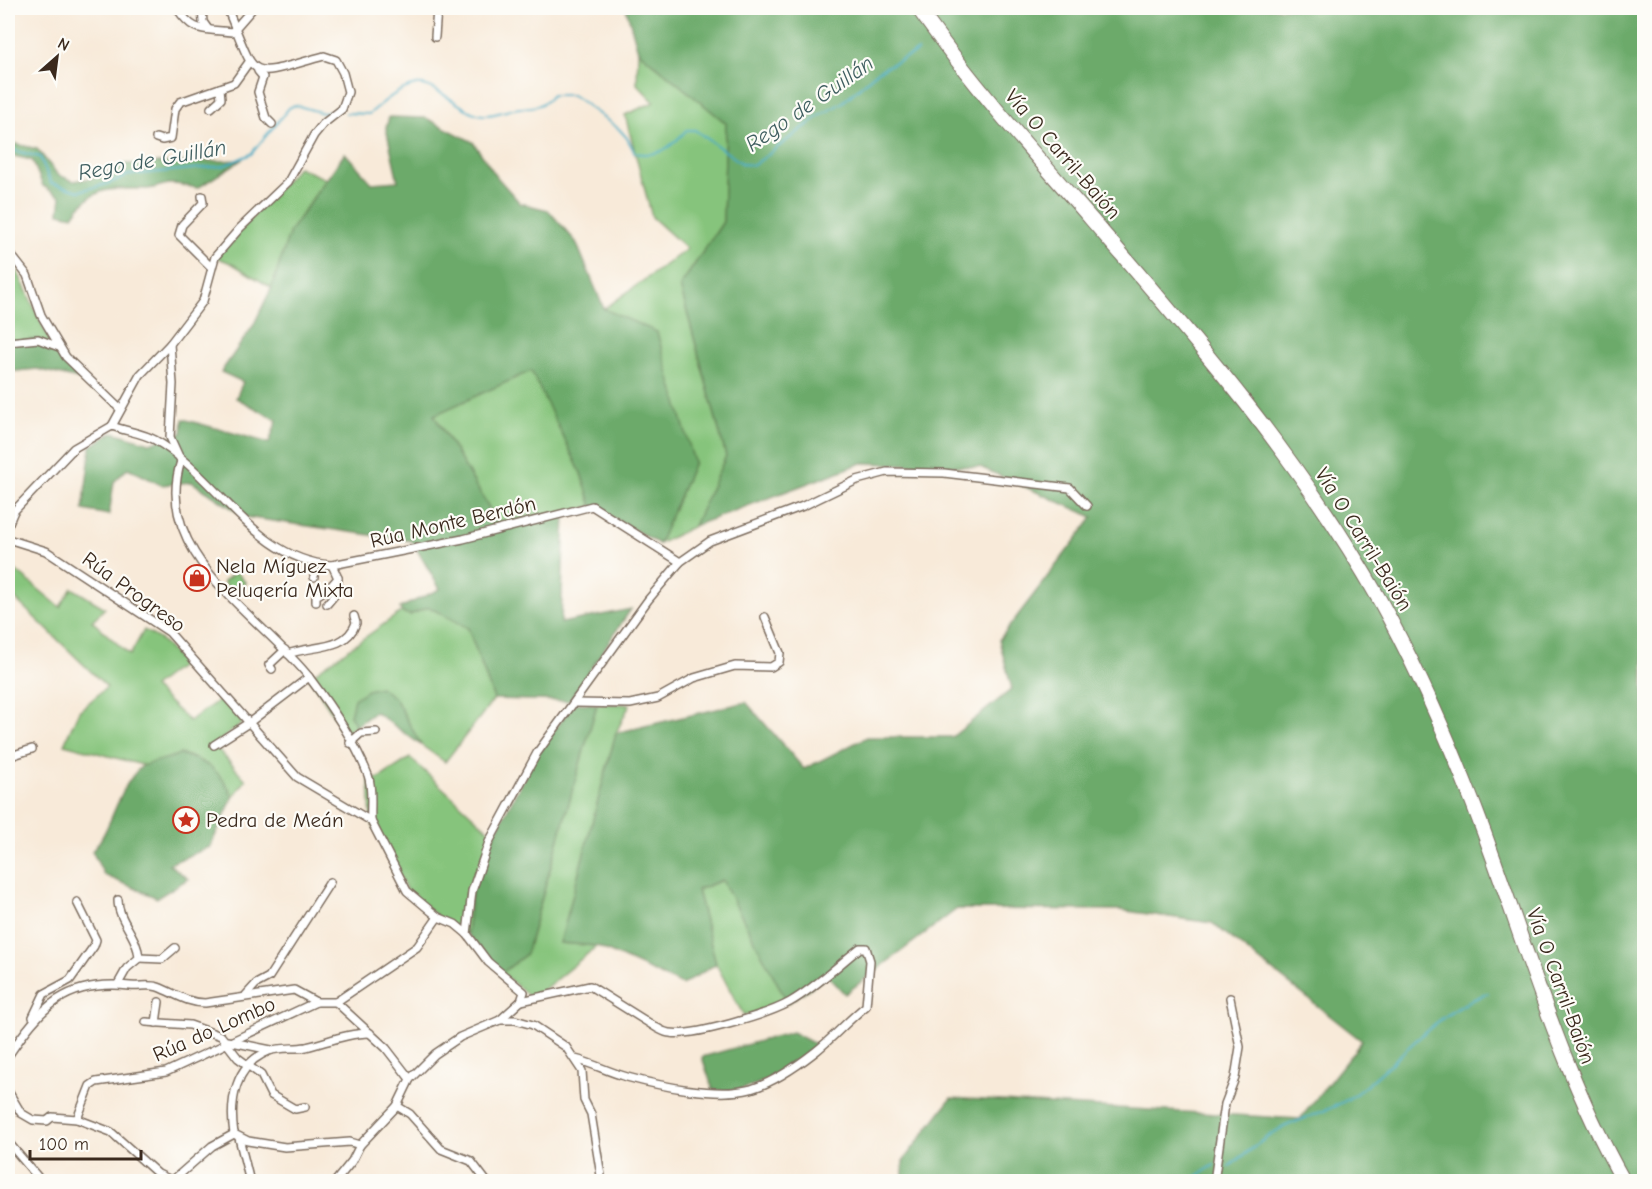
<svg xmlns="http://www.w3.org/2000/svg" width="1652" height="1189" viewBox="0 0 1652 1189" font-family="'Comic Neue',sans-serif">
<rect width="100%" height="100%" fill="#fdfcf7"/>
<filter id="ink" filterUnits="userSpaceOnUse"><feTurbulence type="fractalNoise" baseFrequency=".0167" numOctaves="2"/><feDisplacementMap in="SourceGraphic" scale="12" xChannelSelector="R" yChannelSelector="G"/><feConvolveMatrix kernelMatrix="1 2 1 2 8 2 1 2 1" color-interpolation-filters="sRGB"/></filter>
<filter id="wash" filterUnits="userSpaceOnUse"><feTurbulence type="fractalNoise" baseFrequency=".008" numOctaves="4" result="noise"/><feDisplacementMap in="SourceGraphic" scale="24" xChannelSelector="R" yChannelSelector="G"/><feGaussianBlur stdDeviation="1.35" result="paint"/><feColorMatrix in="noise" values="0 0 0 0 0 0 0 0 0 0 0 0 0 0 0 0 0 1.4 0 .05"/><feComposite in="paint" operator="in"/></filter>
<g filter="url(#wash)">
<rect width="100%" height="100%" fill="#f8ead9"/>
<g fill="#86c47b" stroke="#60774c" stroke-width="1.5">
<path d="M638,51l88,72 -3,99 -43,64 46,170 -32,70 -35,18 35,-82 -90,-153 83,-60 -35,-32 -27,-102 29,-13 -17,-18z"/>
<path d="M298,167l28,12 -36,52 -18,57 -41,-25 -16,-6z"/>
<path d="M8,251l44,95 -40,-5 -4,-10z"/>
<path d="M531,370l50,103 11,33 -27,7 -67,10 -64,-108z"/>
<path d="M8,564l52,43 12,-19 33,20 -13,13 38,34 14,-25 17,10 22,24 -30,23 36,34 33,-23 21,25 -29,22 32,35 -13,17c-12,-26 -25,-35 -52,-43l-26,11h-13l-78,-21 15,-33 28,-24 -99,-95z"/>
<path d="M236,572l10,11 -15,9 -8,-10z"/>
<path d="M429,607l39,21 26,71 -49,63 -24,-17 -26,-47 -45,17 6,11 -11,7 -36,-56 92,-65 9,3z"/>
<path d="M597,704h33l-14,29 -56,210 37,3 -65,53 -30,-26 24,-19z"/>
<path d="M410,758l84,77 -27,99 -29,-17 -31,-26 -36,-70 -2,-44 9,2z"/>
<path d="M723,880l65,123 -44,13 -28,-52 -19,-74z"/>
</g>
<g fill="#6caa6b" stroke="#546a44" stroke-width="1.5">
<path d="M626,8h1018v1173h-741v-20l48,-63 349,21 62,-78 -150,-118 -93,-13 -162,-1 -112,85 -17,-18 -40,27 -66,-123 -25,10 19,74 -34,21 -85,-39 -37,-3 56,-210 130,-31 58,67 63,-32h85l60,-48 -13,-49 94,-123 -113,-50 -118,-4 -168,63 32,-70 -46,-170 43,-64 3,-99 -88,-72z"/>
<path d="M389,117l37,1 47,24 24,35 23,26 28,7 28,32 28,67 53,23 37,130 -35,82 -67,-38 -11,-33 -50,-102 -97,44 64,108 67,-10 -4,110 70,-14 -62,92 -75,-2 -26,-71 -39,-21 -19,8 -9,-3 -1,-4 40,-19 -28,-48 -167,-24 -53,-35 -31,3 -33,-17 -14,14 -5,33 -26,-5 8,-64 22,-14 37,11 32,-10 1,-14 86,24 8,-23 -41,-22 7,-16 -22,-10 32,-46 19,-39 18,-56 55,-78 27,30 26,-2 -12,-53z"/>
<path d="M8,142l29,7 21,26 16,6 19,-3 32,-14 116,-4 -43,28c-9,-1 -19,-5 -28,-4 -8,1 -15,4 -23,5 -32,0 -54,-5 -74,27l-14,-3 2,-16 -18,-11 -11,-26 -24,-5z"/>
<path d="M38,339l14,7 26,33 -41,-10 -29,3v-30z"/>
<path d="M380,687l15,11 26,47 -46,-33 -19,14 -6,-11 4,-16 13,-9z"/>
<path d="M575,703l22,1 -71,250 -24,19 -35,-39 5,-43 22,-56 43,-82z"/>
<path d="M180,754c28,8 41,17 53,43l-23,50 -41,17 19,15 -31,19 -53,-23 -12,-24c22,-24 24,-62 49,-84 5,-4 31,-9 39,-13z"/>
<path d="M792,1032l25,13c-6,19 -61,41 -80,45 -8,2 -17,0 -24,0l-11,-33z"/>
</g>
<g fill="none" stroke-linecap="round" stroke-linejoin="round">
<g stroke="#45abc4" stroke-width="2">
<path d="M346,113l23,1c15,-12 28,-25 47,-29 20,-3 46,28 67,30 12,1 25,-6 37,-7 15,-1 22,-1 32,-13h20l9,6 38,28 8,9 8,15c26,5 36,-7 52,-23h8l48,34 11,1 64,-48 25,-15 35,-31 40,-20"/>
<path d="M8,149l32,8 11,26 28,8 28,-7 21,-9 95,-9 28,-12 38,-46 6,-3 28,8 9,-1"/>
<path d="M1228,1167c18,-12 33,-28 52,-38 24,-13 51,-17 74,-34 49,-36 74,-78 134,-102"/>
<path d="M1188,1182l26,-17"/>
</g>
</g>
</g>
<g filter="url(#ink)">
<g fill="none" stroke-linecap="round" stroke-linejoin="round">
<defs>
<g id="street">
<path d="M177,8c17,26 25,20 55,24l21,-24"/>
<path d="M202,8l1,14 5,7"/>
<path d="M435,37l2,-29"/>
<path d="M258,71l5,6 -5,15 8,26 6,6"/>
<path d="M211,108l10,-9 -1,-11"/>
<path d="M156,138l6,2 9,-2 4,-29 5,-7 54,-19 15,-21"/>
<path d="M202,196l1,7 -21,22 -3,10 32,32"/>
<path d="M8,251l19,24 14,40 25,42 54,52"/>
<path d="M8,342l30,-3 21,8"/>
<path d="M170,344l33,-43 12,-44 25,-29 48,-46 26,-47 9,-11 19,-15 6,-17 -5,-19 -7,-13 -12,-4c-80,22 -65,27 -97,-48"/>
<path d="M112,426c13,5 31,7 43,14 63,36 100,121 177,125l131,-26 129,-33 88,56"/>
<path d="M112,426l28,-51 30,-31 3,40 -3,53 11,24"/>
<path d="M181,461c-30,93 79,154 128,216 21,28 47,66 59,98 5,13 2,32 3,46"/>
<path d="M8,525l6,-14 60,-63 38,-22"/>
<path d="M8,539l38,12 123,81 128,145 74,44 36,70 31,26 17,7 12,10 21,28 36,30 -3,9 -21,19"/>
<path d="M314,564v13"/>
<path d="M316,602v-6l14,-9 8,-9 -6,-13"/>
<path d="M327,604l10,-12 1,-14"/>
<path d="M288,654c22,-9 58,-2 68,-31l-2,-7"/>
<path d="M272,669l-3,-4 16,-15"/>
<path d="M575,703l55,1 28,-6 36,-20 41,-12 36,1 8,-5 1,-9 -15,-36"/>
<path d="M350,743l11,-10 15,-1"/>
<path d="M214,745l36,-23 59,-45"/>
<path d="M8,757l24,-8"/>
<path d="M467,934l5,-43 17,-49 48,-89 111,-153 32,-38 30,-21 93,-35 54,-26 30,-8 57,1 126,15 17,18"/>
<path d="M139,958l23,1 13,-11"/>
<path d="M118,984l9,-16 12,-10c-1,-22 -21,-37 -21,-58"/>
<path d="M246,995l10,-11 13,-7 61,-95"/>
<path d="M521,1001l69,-15 67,42c4,2 8,5 13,5 23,4 99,-19 120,-31 26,-15 47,-36 70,-54h6l4,13 -4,45c-18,14 -33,32 -51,46 -18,14 -43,31 -64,37 -34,9 -91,-3 -124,-12 -19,-5 -32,-13 -52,-18"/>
<path d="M336,1002l81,-55 21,-30"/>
<path d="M33,1017l11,-23 26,-14 24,-34 2,-6 -19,-38"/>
<path d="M146,1022l44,3 31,11 17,22 23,17 10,20 24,14 10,-2"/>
<path d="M156,1023l3,-21"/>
<path d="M227,1041l44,9"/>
<path d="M8,1056c33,-49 58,-77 122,-70 9,1 19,-2 28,1 16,6 29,16 47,16l89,-13 22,12h20l50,46 24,31"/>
<path d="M8,1091l13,22 12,7 14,1 5,-4 25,2 34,13 47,42 17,8"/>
<path d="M397,1106l13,8 31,35 30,12 16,21"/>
<path d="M77,1119l13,-33 6,-4 70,-10 150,-70"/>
<path d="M234,1134c-5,-33 1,-70 35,-83 11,-4 26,-2 37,-4 21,-5 42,-14 64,-14"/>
<path d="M234,1134l14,7 37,6 65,-5 10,3"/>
<path d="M239,1138l11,44"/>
<path d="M8,1142l34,40"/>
<path d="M172,1181l40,-35 22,-12"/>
<path d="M335,1182l17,-21 8,-16 37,-39 13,-27 25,-25 25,-17 40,-17h15l18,5 33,22 16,24 2,29 7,14 11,68"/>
<path d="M1214,1182l11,-78 10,-26 5,-31 -10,-49"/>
</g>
<path id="highway" d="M918,8c51,72 109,138 167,204 107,123 214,245 294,387 46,83 83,171 115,261 40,112 71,217 130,322"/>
</defs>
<use href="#street" stroke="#7d6d5f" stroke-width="10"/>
<use href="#highway" stroke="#7d6d5f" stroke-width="16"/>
<use href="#street" stroke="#fff" stroke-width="7"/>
<use href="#highway" stroke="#fff" stroke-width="14"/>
</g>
</g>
<defs>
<symbol id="shop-ring" viewBox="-11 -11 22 22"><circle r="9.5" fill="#fdfcf7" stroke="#c8321e" stroke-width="1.5"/><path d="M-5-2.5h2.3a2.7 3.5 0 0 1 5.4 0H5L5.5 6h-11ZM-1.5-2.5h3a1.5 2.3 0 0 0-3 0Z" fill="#c8321e"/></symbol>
<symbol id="sight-ring" viewBox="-11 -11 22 22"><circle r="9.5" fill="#fdfcf7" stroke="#c8321e" stroke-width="1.5"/><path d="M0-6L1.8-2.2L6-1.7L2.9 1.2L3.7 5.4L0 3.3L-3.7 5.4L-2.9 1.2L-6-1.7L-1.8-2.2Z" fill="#c8321e"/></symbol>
</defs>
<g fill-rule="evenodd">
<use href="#shop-ring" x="182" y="563" width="30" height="30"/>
<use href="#sight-ring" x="171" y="805" width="30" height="30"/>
</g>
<g text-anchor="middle" stroke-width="4.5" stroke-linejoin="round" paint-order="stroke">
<g font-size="21" fill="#3b2a1e" stroke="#fdfcf7">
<text transform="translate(1063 154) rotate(49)" y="7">Vía O Carril-Baión</text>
<text transform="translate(453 522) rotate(-13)" y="7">Rúa Monte Berdón</text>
<text transform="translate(1364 539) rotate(58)" y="7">Vía O Carril-Baión</text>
<text transform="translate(134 592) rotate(36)" y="7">Rúa Progreso</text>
<text transform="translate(1561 986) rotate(70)" y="7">Vía O Carril-Baión</text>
<text transform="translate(214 1029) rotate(-24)" y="7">Rúa do Lombo</text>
</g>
<g font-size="21" fill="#3b2a1e" stroke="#fdfcf7" text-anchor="start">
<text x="216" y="573">Nela Míguez<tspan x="216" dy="24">Peluqería Mixta</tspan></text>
<text x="206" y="827">Pedra de Meán</text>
</g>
<g font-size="22" font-style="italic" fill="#3f5e60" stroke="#fdfcf7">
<text transform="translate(809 103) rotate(-35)" y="8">Rego de Guillán</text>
<text transform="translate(152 159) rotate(-10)" y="8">Rego de Guillán</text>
</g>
</g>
<rect width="1652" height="1189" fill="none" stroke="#fdfcf7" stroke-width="30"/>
<g transform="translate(57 57) rotate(28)" stroke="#fdfcf7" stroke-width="4.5" paint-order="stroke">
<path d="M0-4.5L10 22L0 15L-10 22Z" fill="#3b2a1e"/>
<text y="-9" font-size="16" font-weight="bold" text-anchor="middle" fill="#3b2a1e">N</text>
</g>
<path d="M30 1150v9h111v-9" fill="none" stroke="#3b2a1e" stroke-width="3"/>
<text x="39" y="1150" font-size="18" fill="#3b2a1e" stroke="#fdfcf7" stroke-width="4.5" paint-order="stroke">100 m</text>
</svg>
